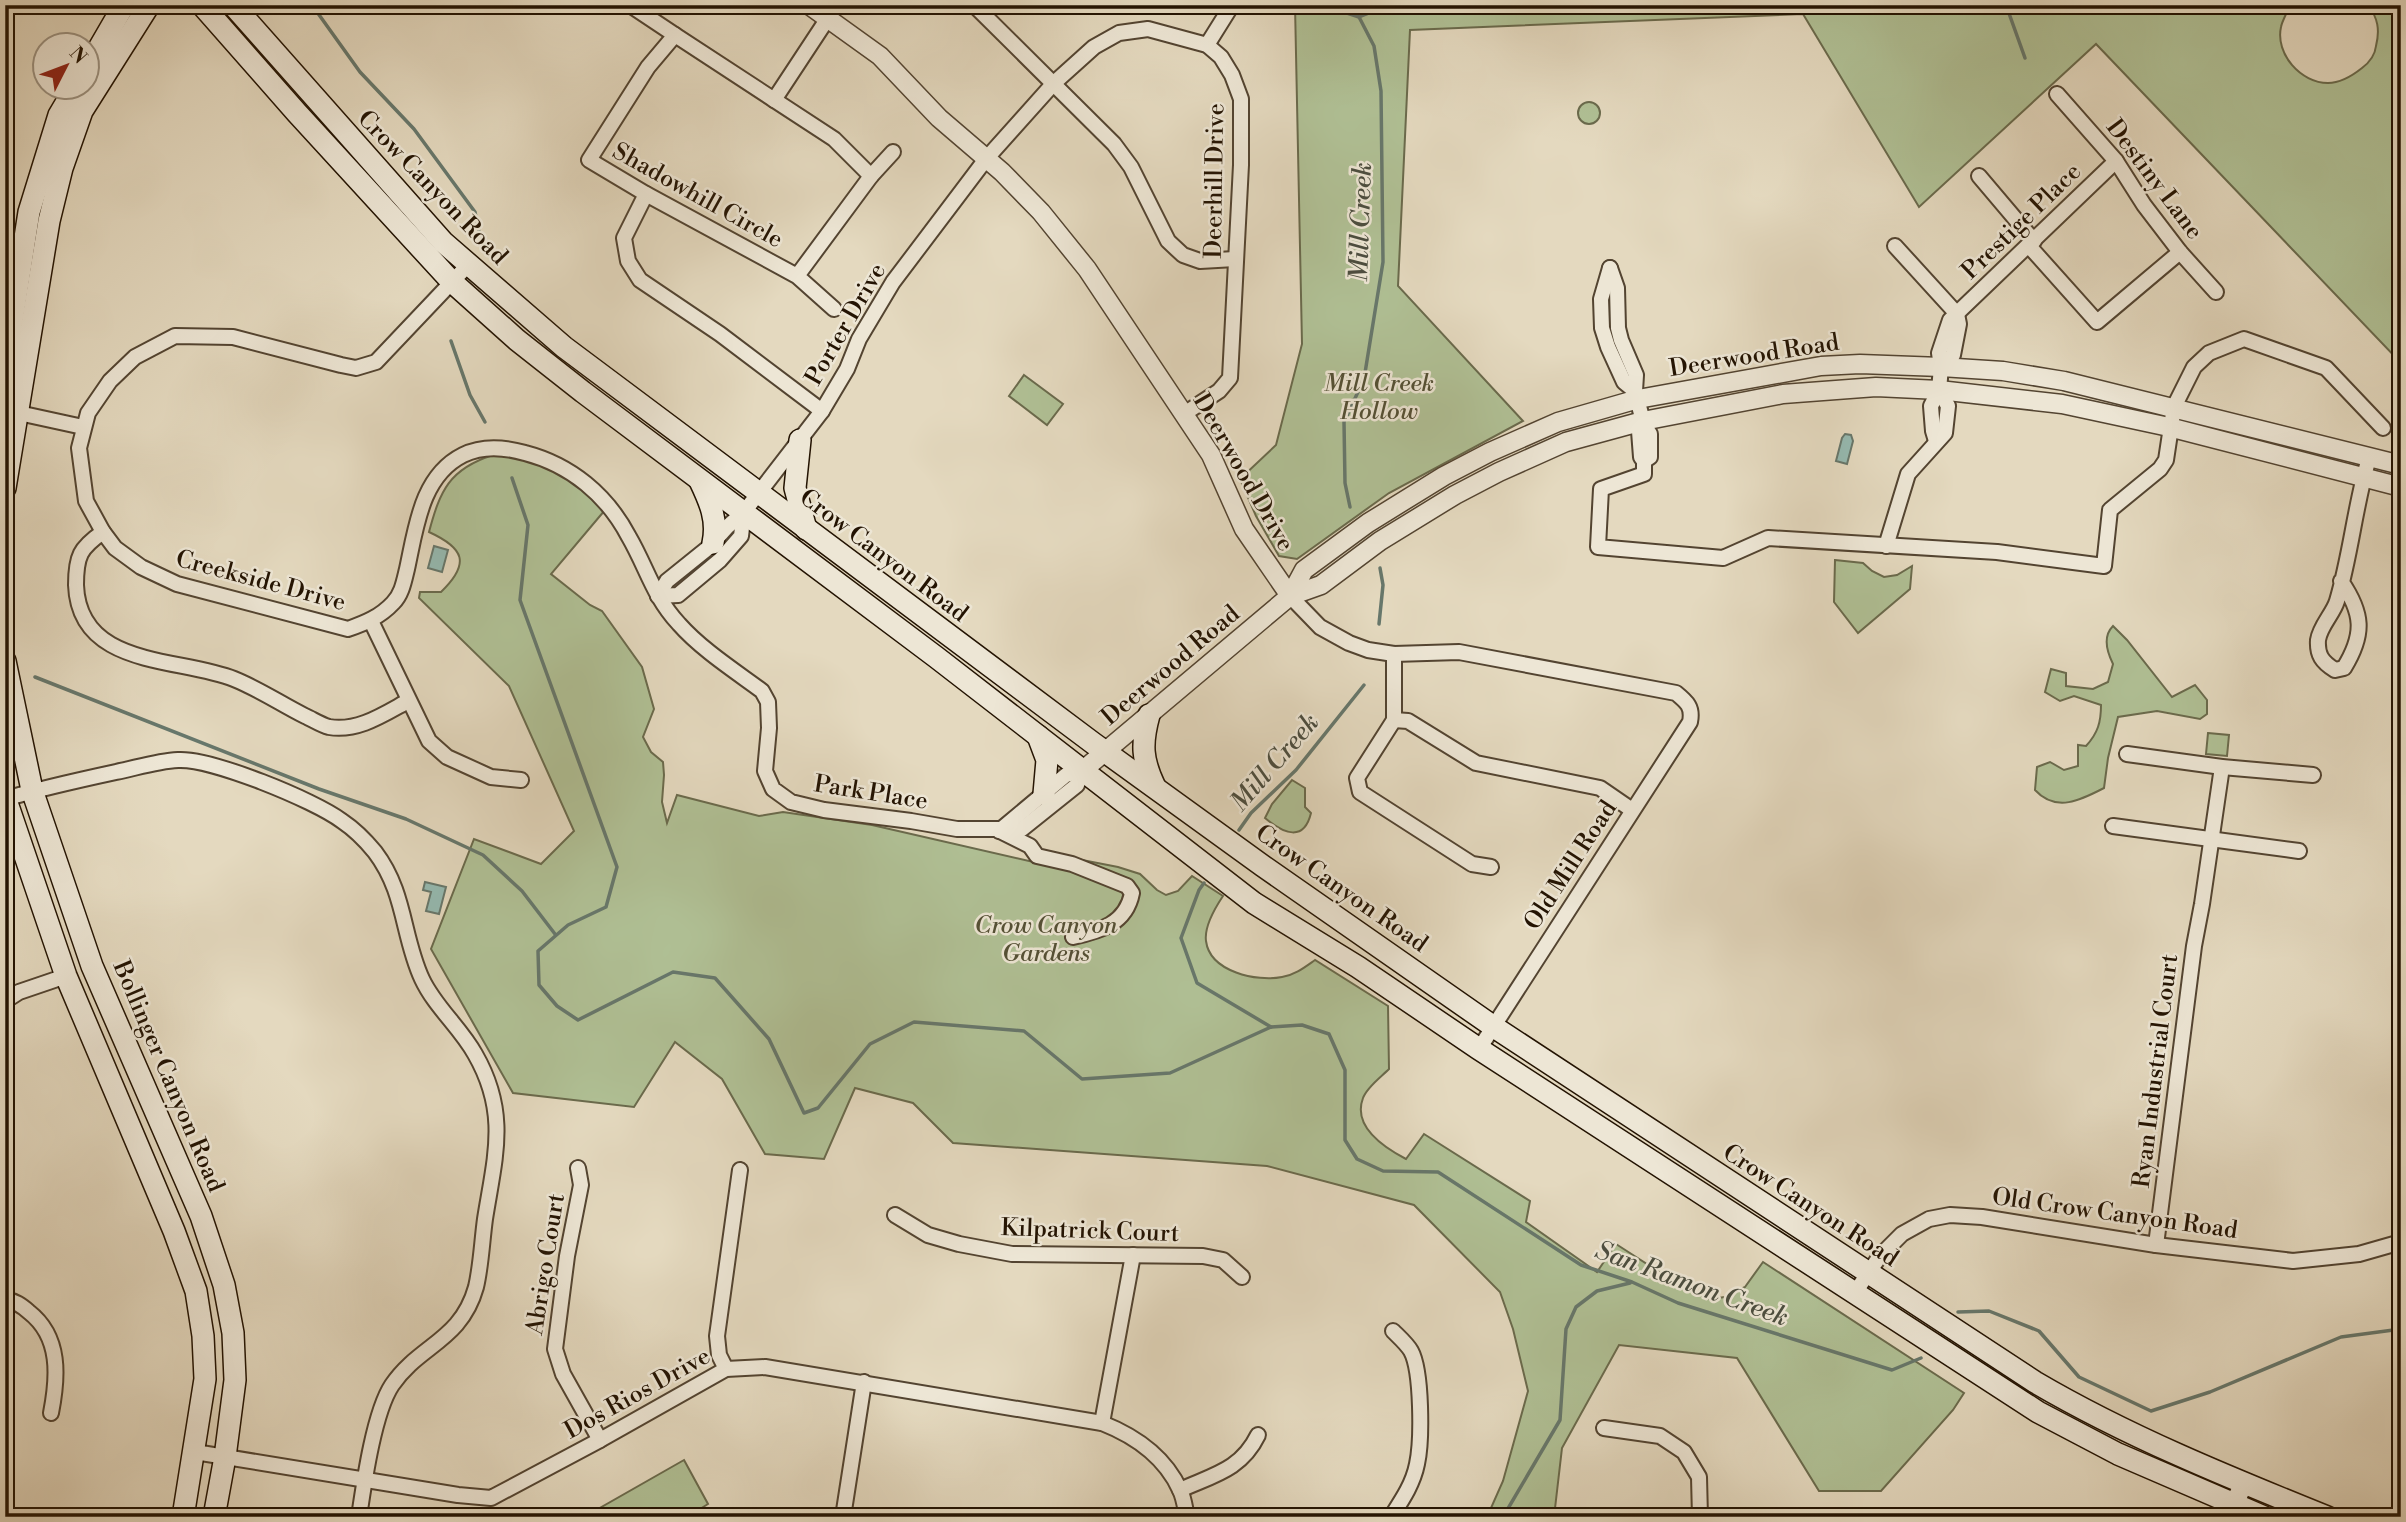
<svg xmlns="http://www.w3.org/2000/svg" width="2406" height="1522" viewBox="0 0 2406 1522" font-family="'Libre Bodoni',serif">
<rect width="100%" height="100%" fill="#e4d9bf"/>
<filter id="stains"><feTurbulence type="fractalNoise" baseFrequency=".00286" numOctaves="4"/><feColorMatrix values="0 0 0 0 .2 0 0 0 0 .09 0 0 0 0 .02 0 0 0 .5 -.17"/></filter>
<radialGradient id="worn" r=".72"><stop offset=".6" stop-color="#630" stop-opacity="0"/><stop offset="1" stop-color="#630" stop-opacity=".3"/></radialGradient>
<g fill="#b0c095" stroke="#6a6a4c" stroke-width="2">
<path d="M1295,5h992l2,2c-2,6 -7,14 -8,20 -6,27 20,56 47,56 13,0 24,-7 34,-15 8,-6 13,-13 14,-22 4,-16 2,-28 -8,-41h33v358l-305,-319 -177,163 -116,-193 -393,16 -12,256 125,135 -134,72 -92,66 -18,-3 -23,-40 -16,-37 36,-34 26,-101z"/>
<circle cx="1589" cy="113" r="11"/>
<path d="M1024,375l39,29 -16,21 -38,-29z"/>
<path d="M493,455c27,1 56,9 79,25 11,8 22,20 33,30l-54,64 39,31 12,6 40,56 12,42 -11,28 8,15 12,10 1,13 -2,27 5,21 10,-28 82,21 24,-4 89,13 170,39 25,-7 51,10 22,7 17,16 9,5 12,-4 14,-15 31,20c-8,12 -19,30 -17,45 4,31 51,41 76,36 13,-2 23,-10 33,-17l73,46 1,63c-8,8 -22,18 -26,29 -11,29 22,50 43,61l18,-25 106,67 -4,21 71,50 19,-28 68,44 26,11 15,-2 20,-10 18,-25 201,131 -11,17 -72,81h-62l-82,-133 -118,-13 -57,103 -8,69h-67l16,-36 25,-90 -15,-62 -13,-37 -86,-87 -147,-39 -314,-23 -40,-40 -58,-15 -31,71 -59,-5 -43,-75 -47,-37 -41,65 -121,-14 -82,-144 43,-110 67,25 33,-33 -65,-145 -90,-88 1,-6h21c30,-29 23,-44 -12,-60 11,-41 20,-63 64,-77z"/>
<path d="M1835,560l28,3 9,8 12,6 13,-2 15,-9 -2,23 -52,44 -24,-31z"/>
<path d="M2113,626l14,14 45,57 23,-12 12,15v14l-7,5 -43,-8 -39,6 -10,41 -4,30c-23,12 -48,25 -69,2l2,-23 13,-5 14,8 14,-4v-21l8,1c12,-13 15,-24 15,-41l-27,-9 -14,5 -15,-9 6,-23 15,4v13l27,3 15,-7 5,-18c-6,-12 -11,-27 0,-38z"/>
<path d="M2208,733l21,2 -2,21 -21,-2z"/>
<path d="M1292,780l13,8v19l6,6c-7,29 -27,21 -46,5l7,-14z"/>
<path d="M684,1460l24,44 -21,13h-103z"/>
</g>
<g fill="#95bab1" stroke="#67776b" stroke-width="2">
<path d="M1845,434l6,1 2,6 -6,23 -11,-3 6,-23z"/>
<path d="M434,546l14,4 -6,22 -14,-4z"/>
<path d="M425,882l21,5 -7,27 -13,-3 5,-19 -8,-2z"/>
</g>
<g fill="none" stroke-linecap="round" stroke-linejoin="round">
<g stroke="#67776b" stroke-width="3.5">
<path d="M312,5l48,67 54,57 61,83 5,25"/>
<path d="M1323,5l36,12 15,29 7,45 2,171 -19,117 -20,43 1,61 5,24"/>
<path d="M1420,5l1,3 11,-3"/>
<path d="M2006,5l19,53"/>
<path d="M1359,17l30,-12"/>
<path d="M451,341l19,54 15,27"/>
<path d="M512,478l16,47 -8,75 97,267 -11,40 -38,18 -30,26 1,34 18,21 21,14 95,-48 42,6 54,61 35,74 14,-5 52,-64 44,-22 110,9 58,48 88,-6 101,-46 31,-2 27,9 16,36v70l12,19 26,12 55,1 143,93 51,17 46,21 214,67 29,-12"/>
<path d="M1379,624l4,-39 -3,-17"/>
<path d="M35,677l284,112 87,30 77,36 39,36 33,43"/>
<path d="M1239,830l12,-17 45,-43 68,-85"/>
<path d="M1204,883l-5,7 -18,48 16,45 74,44"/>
<path d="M1958,1312l31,-1 50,20 40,46 72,34 59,-19 131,-55 60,-8"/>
<path d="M1503,1517l57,-97 6,-91 10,-22 21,-16 33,-8"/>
</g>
<defs>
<g id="minor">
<path d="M974,5l140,139 17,23 37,74 15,14 17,6 35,-2"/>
<path d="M633,7l42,28"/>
<path d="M1207,45l25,-40"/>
<path d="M2057,94l59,67 28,44 36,47 36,40"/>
<path d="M774,100l54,-82"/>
<path d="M871,176l22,-24"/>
<path d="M1979,176l55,65"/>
<path d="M646,194l-22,44 4,23 12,19 80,54 102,77"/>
<path d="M1895,246l62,68"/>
<path d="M2029,246l68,76 83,-70"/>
<path d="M468,265l-92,97 -20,6 -15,-3 -108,-28 -58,-1 -40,21 -25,24 -22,32 -9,35 7,53 17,31 12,16 26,19 36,17 171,45c17,-6 32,-12 45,-26 9,-9 11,-22 14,-34 9,-41 14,-93 56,-114 20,-10 41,-8 62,-2 46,12 82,42 104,84 18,31 24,59 50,87 22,25 56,47 83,67l6,11 1,26 -4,43 8,18 18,13 33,8 87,11 46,8h65l55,-44 5,-14"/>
<path d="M1610,268l7,20 1,40 3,12 15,35 -1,16 9,34 6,9v23l-6,4"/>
<path d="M1610,268l-9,31 1,29 6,19 16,35 11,9"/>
<path d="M797,276l74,-100 -37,-37 -159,-104 -27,32 -59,93 57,34 151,82 37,33"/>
<path d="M1941,367l12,-12 6,-31 -2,-10"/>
<path d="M5,410l78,17"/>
<path d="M1644,425l-5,6 2,26 3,4v13l-43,15 -3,58 125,11 45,-20 229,14 107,14 6,-56 50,-41 6,-9 8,-53 20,-40 15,-14 35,-14 82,29 57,60"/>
<path d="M1936,441l-3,-10 -2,-25 8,-16 2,-23 -2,-14 11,-33 166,-159"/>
<path d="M103,532c-23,16 -27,24 -27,53 3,83 102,72 158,94 25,10 47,25 71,37 7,3 16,9 24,11 29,5 55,-13 79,-26"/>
<path d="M1886,546l22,-72 37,-41 3,-27 -9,-16"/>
<path d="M2341,581c22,32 24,53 3,87l-9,2c-13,-8 -18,-15 -17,-30 2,-14 15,-26 19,-39 14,-47 18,-96 32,-143"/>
<path d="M658,596l9,-15 41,-33 19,-21 17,-15 78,-101 25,-42 12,-30 34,-57 93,-123 68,-76 40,-36 25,-14 29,-4 59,16 14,12 11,18 9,24v66l-11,213 -11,13 -35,23"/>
<path d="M658,596l20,-1 42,-35 21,-24 3,-24"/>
<path d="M1290,596l30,31 29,16 19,7 26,4 65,-2 217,41c11,9 17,14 14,29l-211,327"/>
<path d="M371,621l58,120 18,16 44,20 30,3"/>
<path d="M1394,654v66l-37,58 3,14 112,72 19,3"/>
<path d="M1394,720l14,1 68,42 124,25 32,22"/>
<path d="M2127,754l95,13 91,8"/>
<path d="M5,799c37,-11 74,-19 111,-27 20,-4 41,-11 62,-12 33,-2 136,40 164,61 12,8 24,20 33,31 31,41 27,84 47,127 13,28 38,48 53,75 34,59 20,102 10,165 -3,22 -4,47 -9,68 -15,54 -57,58 -84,98 -18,27 -28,98 -33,132"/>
<path d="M2113,826l186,25"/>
<path d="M999,831l67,-56 16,-4"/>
<path d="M1000,831l30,15 7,10 35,8 55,22 5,7c-6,31 -32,38 -59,44"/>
<path d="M5,1001l14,-9 47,-16"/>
<path d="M578,1168l3,17 -14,71 -12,93 8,25 37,66"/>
<path d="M895,1215l33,20 31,9 53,10 191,2 20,4 19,17"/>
<path d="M2156,1245l38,-299 8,-42 20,-137"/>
<path d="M1854,1294l26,-38 22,-22 27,-15 21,-4 32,2 174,28 137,16 66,-7 42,-12"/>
<path d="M5,1299c10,2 16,6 24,13 32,25 29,65 22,101"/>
<path d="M726,1369l-7,-14 -2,-19 23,-166"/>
<path d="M1102,1423l31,-168"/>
<path d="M1604,1428l56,8 24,16 15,25 1,40"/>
<path d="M195,1452l263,43 33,3 109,-58 126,-71 39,-2 337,56c33,13 63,34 78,67 4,8 5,18 7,27"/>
<path d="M1180,1490c33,-15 61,-20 78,-55"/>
<path d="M843,1517l21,-135"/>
<path d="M1391,1517c11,-17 22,-33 26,-53 5,-23 5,-93 -6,-113 -4,-7 -12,-14 -18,-20"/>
</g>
<g id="tertiary">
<path d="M809,5l71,51 59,62 63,54 39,40 46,57 124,186 33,74 46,67"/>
<path d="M1290,596l31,-11 59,-44 75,-46 44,-23 67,-30 77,-21 140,-27 93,-7 63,3 123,14 107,23 232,60"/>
<path d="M1082,771l208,-175 14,-26 64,-47 76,-47 46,-24 68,-30 80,-23 183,-33 39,-2 81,3 62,4 61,10 337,84"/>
<path d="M2228,1517l16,-34"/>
</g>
<g id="secondary">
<path d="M202,5l95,108 154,168 66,59 66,52 353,265 318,246 104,64 121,82 559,363 80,42 146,63"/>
<path d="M233,5l210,237 121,105 529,396 170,123 231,161 541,355c92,54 193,95 292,135"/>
<path d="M88,67l36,-62"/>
<path d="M5,366l24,-154 30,-97 16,-27"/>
<path d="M800,440l-5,48 11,41"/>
<path d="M700,481c10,21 18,39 13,62"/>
<path d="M5,488l44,-267 13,-53 20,-57 67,-106"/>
<path d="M5,661l27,129 60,176 109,250 23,69 9,48 2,47 -10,77 -11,60"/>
<path d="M1149,715c-8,29 -7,45 6,72"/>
<path d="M1038,736l9,24 -3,34"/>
<path d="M5,797l61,179 108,255 22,60 7,45 2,43 -22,138"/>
</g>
</defs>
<use href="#minor" stroke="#534431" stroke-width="18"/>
<use href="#tertiary" stroke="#534431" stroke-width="21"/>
<use href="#secondary" stroke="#231302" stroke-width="24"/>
<use href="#minor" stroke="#ede6d5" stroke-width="14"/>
<use href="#tertiary" stroke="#ede6d5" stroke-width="18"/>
<use href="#secondary" stroke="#ede6d5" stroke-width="21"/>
</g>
<g text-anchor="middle" stroke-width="5" stroke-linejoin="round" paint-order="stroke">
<g font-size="24" fill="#231302" stroke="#ede6d5">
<text transform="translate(2155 179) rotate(53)" y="8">Destiny Lane</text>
<text transform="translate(1214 181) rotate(-89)" y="8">Deerhill Drive</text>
<text transform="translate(433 187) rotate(46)" y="8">Crow Canyon Road</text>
<text transform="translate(698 195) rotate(29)" y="8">Shadowhill Circle</text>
<text transform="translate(2021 221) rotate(-44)" y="8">Prestige Place</text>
<text transform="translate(845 324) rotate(-60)" y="8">Porter Drive</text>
<text transform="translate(1754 355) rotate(-9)" y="8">Deerwood Road</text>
<text transform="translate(1244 472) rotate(60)" y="8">Deerwood Drive</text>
<text transform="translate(884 555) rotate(37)" y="8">Crow Canyon Road</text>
<text transform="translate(261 580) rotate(15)" y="8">Creekside Drive</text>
<text transform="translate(1170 665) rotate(-40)" y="8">Deerwood Road</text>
<text transform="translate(871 792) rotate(9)" y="8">Park Place</text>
<text transform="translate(1570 865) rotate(-57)" y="8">Old Mill Road</text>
<text transform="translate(1342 888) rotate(35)" y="8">Crow Canyon Road</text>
<text transform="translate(2155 1071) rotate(-83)" y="8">Ryan Industrial Court</text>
<text transform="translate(169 1076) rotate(67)" y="8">Bollinger Canyon Road</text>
<text transform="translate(1811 1205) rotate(33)" y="8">Crow Canyon Road</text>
<text transform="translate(2115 1213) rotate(8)" y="8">Old Crow Canyon Road</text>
<text transform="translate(1090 1230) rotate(2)" y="8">Kilpatrick Court</text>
<text transform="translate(545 1264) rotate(-81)" y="8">Abrigo Court</text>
<text transform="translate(637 1393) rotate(-29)" y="8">Dos Rios Drive</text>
</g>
<g font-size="24" font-style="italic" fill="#545035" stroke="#ede6d5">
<text x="1379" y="391">Mill Creek<tspan x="1379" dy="28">Hollow</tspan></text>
<text x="1046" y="933">Crow Canyon<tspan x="1046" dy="28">Gardens</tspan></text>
</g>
<g font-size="26" font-style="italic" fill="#4b4d3f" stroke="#ede6d5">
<text transform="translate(1360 222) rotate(-88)" y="9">Mill Creek</text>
<text transform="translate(1274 762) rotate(-49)" y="9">Mill Creek</text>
<text transform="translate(1692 1283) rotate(20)" y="9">San Ramon Creek</text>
</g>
</g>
<rect width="2406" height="1522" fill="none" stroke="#e4d9bf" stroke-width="28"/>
<rect x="7" y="7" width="2392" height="1508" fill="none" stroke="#231302" stroke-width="3.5"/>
<rect x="14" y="14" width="2378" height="1494" fill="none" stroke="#231302" stroke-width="2"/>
<g transform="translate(66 66) rotate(48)"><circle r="33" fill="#ede6d5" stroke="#9c9281" stroke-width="2"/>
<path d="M0-5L12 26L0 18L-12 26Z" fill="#8f2418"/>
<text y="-10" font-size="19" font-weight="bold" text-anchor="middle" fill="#231302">N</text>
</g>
<rect width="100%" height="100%" filter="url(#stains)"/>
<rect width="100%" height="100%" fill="url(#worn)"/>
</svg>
